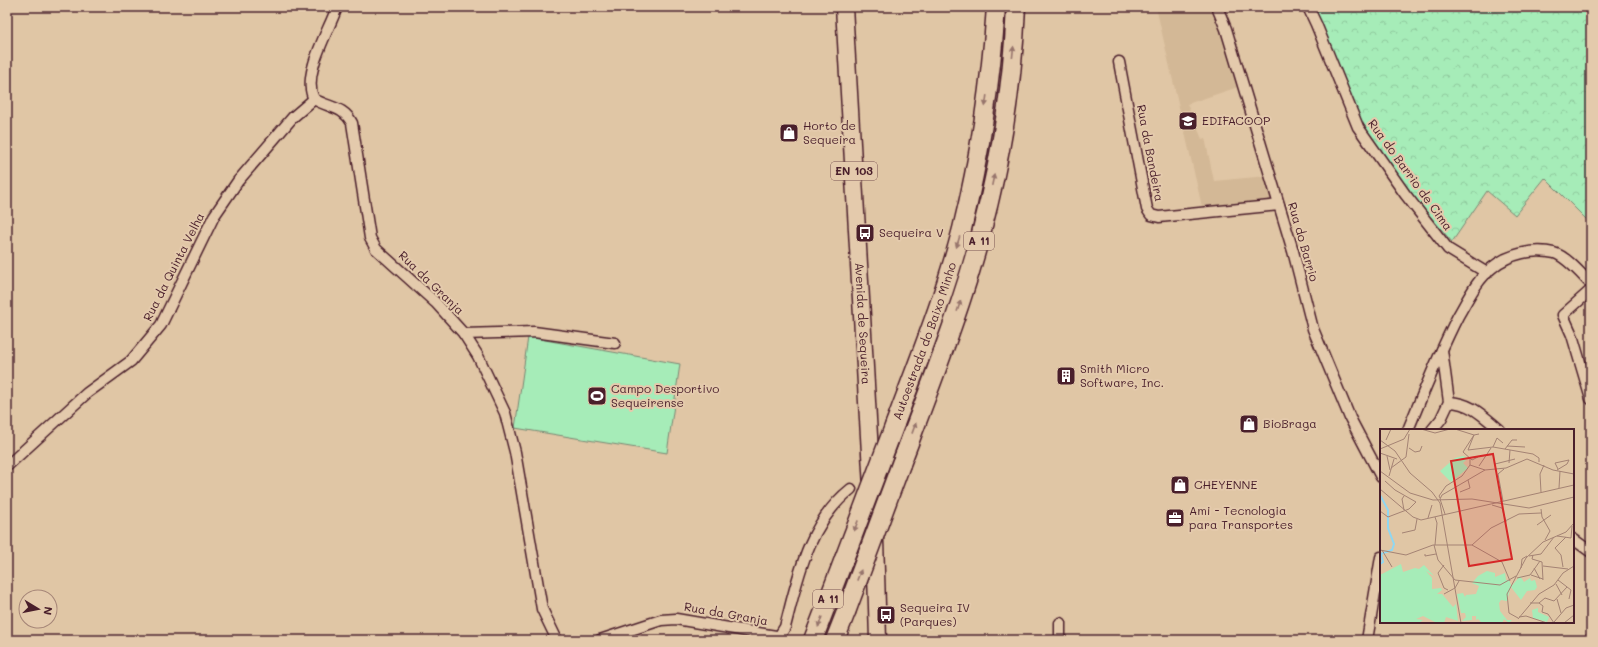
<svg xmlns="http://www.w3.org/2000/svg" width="1598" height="647" viewBox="0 0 1598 647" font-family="Mali,sans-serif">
<defs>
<pattern id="forest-crowns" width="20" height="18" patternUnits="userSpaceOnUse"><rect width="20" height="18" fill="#a6ecb8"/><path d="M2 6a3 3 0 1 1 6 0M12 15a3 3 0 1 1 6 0" fill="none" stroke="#90ca9e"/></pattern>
</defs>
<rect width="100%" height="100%" fill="#e0c6a5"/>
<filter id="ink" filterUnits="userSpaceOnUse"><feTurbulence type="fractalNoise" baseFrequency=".025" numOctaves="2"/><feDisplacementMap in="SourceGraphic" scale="8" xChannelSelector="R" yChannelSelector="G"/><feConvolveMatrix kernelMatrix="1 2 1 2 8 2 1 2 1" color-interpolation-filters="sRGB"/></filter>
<g filter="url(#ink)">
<path fill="#d3b896" d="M1156,7h58l27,79 -54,18 15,35 3,-1 9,43 53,-5 6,28 -70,7z"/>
<path fill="#a6ecb8" stroke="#788672" d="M528,337l152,27 -13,89 -152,-25z"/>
<path fill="url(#forest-crowns)" stroke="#788672" d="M1313,7h278v220l-2,-5 -44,-44 -30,37 -28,-24 -35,51 -44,-52 -43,-61z"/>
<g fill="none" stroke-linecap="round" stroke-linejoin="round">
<defs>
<g id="minor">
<path d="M1217,7l9,22 67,222 20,78 37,89 31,59"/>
<path d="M1308,7l8,17 42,103 47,67 43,55 39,24"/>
<path d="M1119,62l28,147 4,6 8,2 120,-12"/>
<path d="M314,99c15,9 29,7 38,24l18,115 6,11 60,54 28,31 14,22 27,57 10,39 27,157 15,31"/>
<path d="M314,99c-13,-24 15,-68 23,-92"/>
<path d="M1591,290l-28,25 9,20 19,64"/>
<path d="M464,334l70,-2 81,11"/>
<path d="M1449,402c23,1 34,14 51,28"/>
<path d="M1408,430c16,-39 31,-77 50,-114 10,-17 19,-37 35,-49 16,-13 41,-19 61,-14 12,3 28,22 37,31"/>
<path d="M1432,430l9,-11 8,-17 -7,-52"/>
<path d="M7,466l80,-73 44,-32 30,-36 53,-109 24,-35 55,-64 21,-18"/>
<path d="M1573,539l18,13"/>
<path d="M600,640l61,-20 15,-1 100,17 4,-1 5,-8c13,-50 23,-104 66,-138"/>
<path d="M1060,640v-17"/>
<path d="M1367,640l14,-83"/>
</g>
<g id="primary">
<path id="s1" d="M844,7l31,532 3,101"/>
</g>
<g id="motorway">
<path id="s2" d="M895,424c24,-65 50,-129 67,-195 18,-73 29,-148 34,-222"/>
<path d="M901,464c20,-53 41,-107 59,-161 32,-95 52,-196 56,-296"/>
<path d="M813,640l31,-81"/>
<path d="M835,640l11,-28"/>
</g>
</defs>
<use href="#minor" stroke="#4a1f2b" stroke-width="13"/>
<use href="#primary" stroke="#4a1f2b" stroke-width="19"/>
<use href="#motorway" stroke="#4a1f2b" stroke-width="21"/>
<use href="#minor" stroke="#e4caac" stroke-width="10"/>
<use href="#primary" stroke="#e4caac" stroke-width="16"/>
<use href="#motorway" stroke="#e4caac" stroke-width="18"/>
<defs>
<g id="motorway-bridge">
<path d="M844,559l51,-135"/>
<path d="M846,612l55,-148"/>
</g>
</defs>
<use href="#motorway-bridge" stroke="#4a1f2b" stroke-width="21" stroke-linecap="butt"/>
<use href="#motorway-bridge" stroke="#e4caac" stroke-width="18"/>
</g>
<defs><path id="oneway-solid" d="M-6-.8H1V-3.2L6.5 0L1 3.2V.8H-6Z"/></defs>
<g fill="#97746c">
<use href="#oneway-solid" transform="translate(1013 52) rotate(-84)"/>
<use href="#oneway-solid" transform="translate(986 101) rotate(98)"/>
<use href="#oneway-solid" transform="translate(993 180) rotate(-78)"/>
<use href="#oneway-solid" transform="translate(958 242) rotate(107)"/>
<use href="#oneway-solid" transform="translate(959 306) rotate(-71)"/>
<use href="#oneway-solid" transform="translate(914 428) rotate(-70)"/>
<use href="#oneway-solid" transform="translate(856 526) rotate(111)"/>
<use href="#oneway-solid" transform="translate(859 575) rotate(-69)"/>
<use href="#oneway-solid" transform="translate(820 622) rotate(110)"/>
</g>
</g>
<defs>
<symbol id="school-square" viewBox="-11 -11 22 22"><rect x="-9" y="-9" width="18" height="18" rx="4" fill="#4a1f2b" stroke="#e4caac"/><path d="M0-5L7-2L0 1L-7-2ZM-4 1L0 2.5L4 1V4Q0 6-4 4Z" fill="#fff"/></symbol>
<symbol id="shop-square" viewBox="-11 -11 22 22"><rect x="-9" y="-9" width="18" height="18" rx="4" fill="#4a1f2b" stroke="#e4caac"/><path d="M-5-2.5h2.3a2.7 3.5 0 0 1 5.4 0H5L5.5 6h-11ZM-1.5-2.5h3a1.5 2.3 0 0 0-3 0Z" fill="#fff"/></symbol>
<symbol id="bus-square" viewBox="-11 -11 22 22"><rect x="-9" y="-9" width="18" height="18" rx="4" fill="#4a1f2b" stroke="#e4caac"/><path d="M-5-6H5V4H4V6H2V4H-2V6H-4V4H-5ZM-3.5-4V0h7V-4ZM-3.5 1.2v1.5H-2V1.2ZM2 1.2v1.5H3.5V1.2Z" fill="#fff"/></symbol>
<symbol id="building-square" viewBox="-11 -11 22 22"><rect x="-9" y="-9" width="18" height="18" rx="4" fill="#4a1f2b" stroke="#e4caac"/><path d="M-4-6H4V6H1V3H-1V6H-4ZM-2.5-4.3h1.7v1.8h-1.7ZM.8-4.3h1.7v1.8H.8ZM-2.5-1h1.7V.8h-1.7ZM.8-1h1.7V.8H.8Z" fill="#fff"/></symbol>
<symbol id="stadium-square" viewBox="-11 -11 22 22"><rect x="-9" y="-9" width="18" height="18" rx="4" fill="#4a1f2b" stroke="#e4caac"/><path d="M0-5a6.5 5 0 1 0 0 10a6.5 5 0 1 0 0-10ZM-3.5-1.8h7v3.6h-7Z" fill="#fff"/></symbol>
<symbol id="office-square" viewBox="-11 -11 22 22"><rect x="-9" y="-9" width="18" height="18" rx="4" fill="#4a1f2b" stroke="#e4caac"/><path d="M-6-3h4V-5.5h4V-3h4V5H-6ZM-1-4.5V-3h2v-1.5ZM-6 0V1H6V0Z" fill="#fff"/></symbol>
</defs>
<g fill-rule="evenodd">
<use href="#school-square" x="1177" y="110" width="22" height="22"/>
<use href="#shop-square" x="778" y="122" width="22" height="22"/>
<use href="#bus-square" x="854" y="222" width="22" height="22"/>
<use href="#building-square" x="1055" y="365" width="22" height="22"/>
<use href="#stadium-square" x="586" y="385" width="22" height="22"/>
<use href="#shop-square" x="1238" y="413" width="22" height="22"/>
<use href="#shop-square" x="1169" y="474" width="22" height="22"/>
<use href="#office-square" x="1164" y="507" width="22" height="22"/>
<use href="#bus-square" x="875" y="604" width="22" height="22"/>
</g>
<g text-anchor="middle" stroke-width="4" stroke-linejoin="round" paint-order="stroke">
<g fill="#e4caac" stroke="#785252" stroke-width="1">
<rect x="831" y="162" width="46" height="18" rx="3"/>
<rect x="964" y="232" width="30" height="18" rx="3"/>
<rect x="813" y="590" width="30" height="18" rx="3"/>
</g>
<g font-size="11" font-weight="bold" fill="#4a1f2b">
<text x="854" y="175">EN 103</text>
<text x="979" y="245">A 11</text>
<text x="828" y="603">A 11</text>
</g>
<g font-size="12" fill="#4a1f2b" stroke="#e4caac" text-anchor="start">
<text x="1202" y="125">EDIFACOOP</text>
<text x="803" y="130">Horto de<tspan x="803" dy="14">Sequeira</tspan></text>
<text x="879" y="237">Sequeira V</text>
<text x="1080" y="373">Smith Micro<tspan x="1080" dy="14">Software, Inc.</tspan></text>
<text x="611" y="393">Campo Desportivo<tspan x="611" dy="14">Sequeirense</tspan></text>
<text x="1263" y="428">BioBraga</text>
<text x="1194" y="489">CHEYENNE</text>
<text x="1189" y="515">Ami - Tecnologia<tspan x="1189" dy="14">para Transportes</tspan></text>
<text x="900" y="612">Sequeira IV<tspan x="900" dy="14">(Parques)</tspan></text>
</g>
<g font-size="12" fill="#4a1f2b" stroke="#e4caac">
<text transform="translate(1150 153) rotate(79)" y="4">Rua da Bandeira</text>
<text transform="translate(1410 175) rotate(54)" y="4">Rua do Barrio de Cima</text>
<text transform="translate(1303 242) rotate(74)" y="4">Rua do Barrio</text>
<text transform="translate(174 267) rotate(-63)" y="4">Rua da Quinta Velha</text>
<text transform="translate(431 283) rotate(44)" y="4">Rua da Granja</text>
<text dy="4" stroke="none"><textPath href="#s1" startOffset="317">Avenida de Sequeira</textPath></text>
<text dy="4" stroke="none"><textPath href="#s2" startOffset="88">Autoestrada do Baixo Minho</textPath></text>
<text transform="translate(726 614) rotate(10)" y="4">Rua da Granja</text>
</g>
</g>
<g transform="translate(1380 429)">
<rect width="194" height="194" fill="#e0c6a5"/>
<path d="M83,27l5,2 -5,5 5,5 -17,14 -11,-11 15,-13zM21,135l2,8 12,-4 4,1 5,-4 10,11 -8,-5 6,7v11l9,-1 1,2 -5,4h5l11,13 3,-3 2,17 -12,-4 -2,6h-7l-14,-7 -7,3 7,1 -4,3h-39v-48zM107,142l8,2v4l10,-4 1,7h3l2,5 -4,16 -6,-1 -2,3 1,8 7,9h5l-3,3 -5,-4 -2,4h-20l-4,-4 -2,1v-4h-4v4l-10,1 4,-4 -1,-4h-4l-4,-19 6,-1 2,4 1,-2 10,-1 3,-8 -7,-3 6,-7zM158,179v4l11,5 -2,5 -14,-4 -1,-8z" fill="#a6ecb8"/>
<path d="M140,147l4,6 6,-4 1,3 4,-1 2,7 -2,3 -8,1 -6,9 -10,-13z" fill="#a6ecb8"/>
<path fill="none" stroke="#90d7f1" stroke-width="2" d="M0,66l8,15v18l6,16 -2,6 -11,4 2,8 -3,2"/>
<path fill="none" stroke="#a48374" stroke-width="1" d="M41,0l14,4 15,-4M75,0l19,6 -11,17 9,8 6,-3M99,5l-5,1 -6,15 25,-3M0,11l15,11 15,22 22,19 8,11 21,120M6,11l5,-11M123,14l-6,-5 -4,9 40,7 6,4v4M127,17l18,1M29,19l6,4 5,-1 2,-5M0,20l24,-10 6,-10M125,20l7,-9h5M0,24l17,6M7,27l3,14M90,29v7l15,5 21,-2 21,-9 26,11 21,4M129,34l1,-13M115,35l20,-5M99,37l12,-18M11,39l15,-11 3,-23M177,41l10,-6 2,-4 -14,3 3,6M0,42l30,22 23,7 39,-1 57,9 45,-11M9,47l5,-17M179,59l1,-17M0,60l33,28 8,3 153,-35M80,63l10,-4 -2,-8M161,63l-1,-18 4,-9M60,69l-1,-2 7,-10 16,-10 8,-11M123,72l-5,-27 6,-5M112,76l10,3 4,14M161,80l1,8 8,14 -5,9M24,81l-2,-11 2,-3M0,82l8,6 21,-8 7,-7 -21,-12 -10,-9M65,85l-5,-15 2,-4 43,-25M55,88l2,6 -2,22M48,89l4,-13M157,96l14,-10M22,104l13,-3 2,-11M177,107l14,2 1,-12M54,116l4,15 17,20 45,5 16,-9M92,116l19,-17 28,-14 22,-1M92,116l30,17 8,19M0,121l26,5 27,-10h39M2,121l10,17M45,125v2l11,-2M153,126l-1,4 10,3 1,18M149,127l12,-2 13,-17M64,136l-6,8 6,15 4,2M163,137l25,3M183,138l-2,-12 -6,-7 11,-11M141,139l1,-9 5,-3M154,139l6,11M151,146l12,4M137,149l13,-3 10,-14M178,151l13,10 -2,9M176,155l6,11M64,165l11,-6 4,-7M177,170l4,14M150,174h9l6,-5 9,3 13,-14M159,174l4,3 -1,6 6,2 6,9M139,188l7,-1 21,7M138,189l-9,-5 -2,-19 19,-36 17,-16 23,-10 8,-9M138,190l21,-25 15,-9 9,-12 11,-7M174,193l12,-14 8,-3M184,194l10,-8"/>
<path fill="#d62828" fill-opacity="0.15" stroke="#d62828" stroke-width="2" d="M113,25l19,105 -43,7 -18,-105z"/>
<rect width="194" height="194" fill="none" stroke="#4a1f2b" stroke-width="2"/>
</g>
<rect width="1598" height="647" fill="none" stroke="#e4caac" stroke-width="24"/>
<rect x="12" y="12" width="1574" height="623" fill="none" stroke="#4a1f2b" stroke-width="1.5" filter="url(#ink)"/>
<g transform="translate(38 609) rotate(100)"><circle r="19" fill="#e4caac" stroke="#a68678"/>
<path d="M0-3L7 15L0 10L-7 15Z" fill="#4a1f2b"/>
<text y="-6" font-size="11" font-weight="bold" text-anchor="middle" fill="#4a1f2b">N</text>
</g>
</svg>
